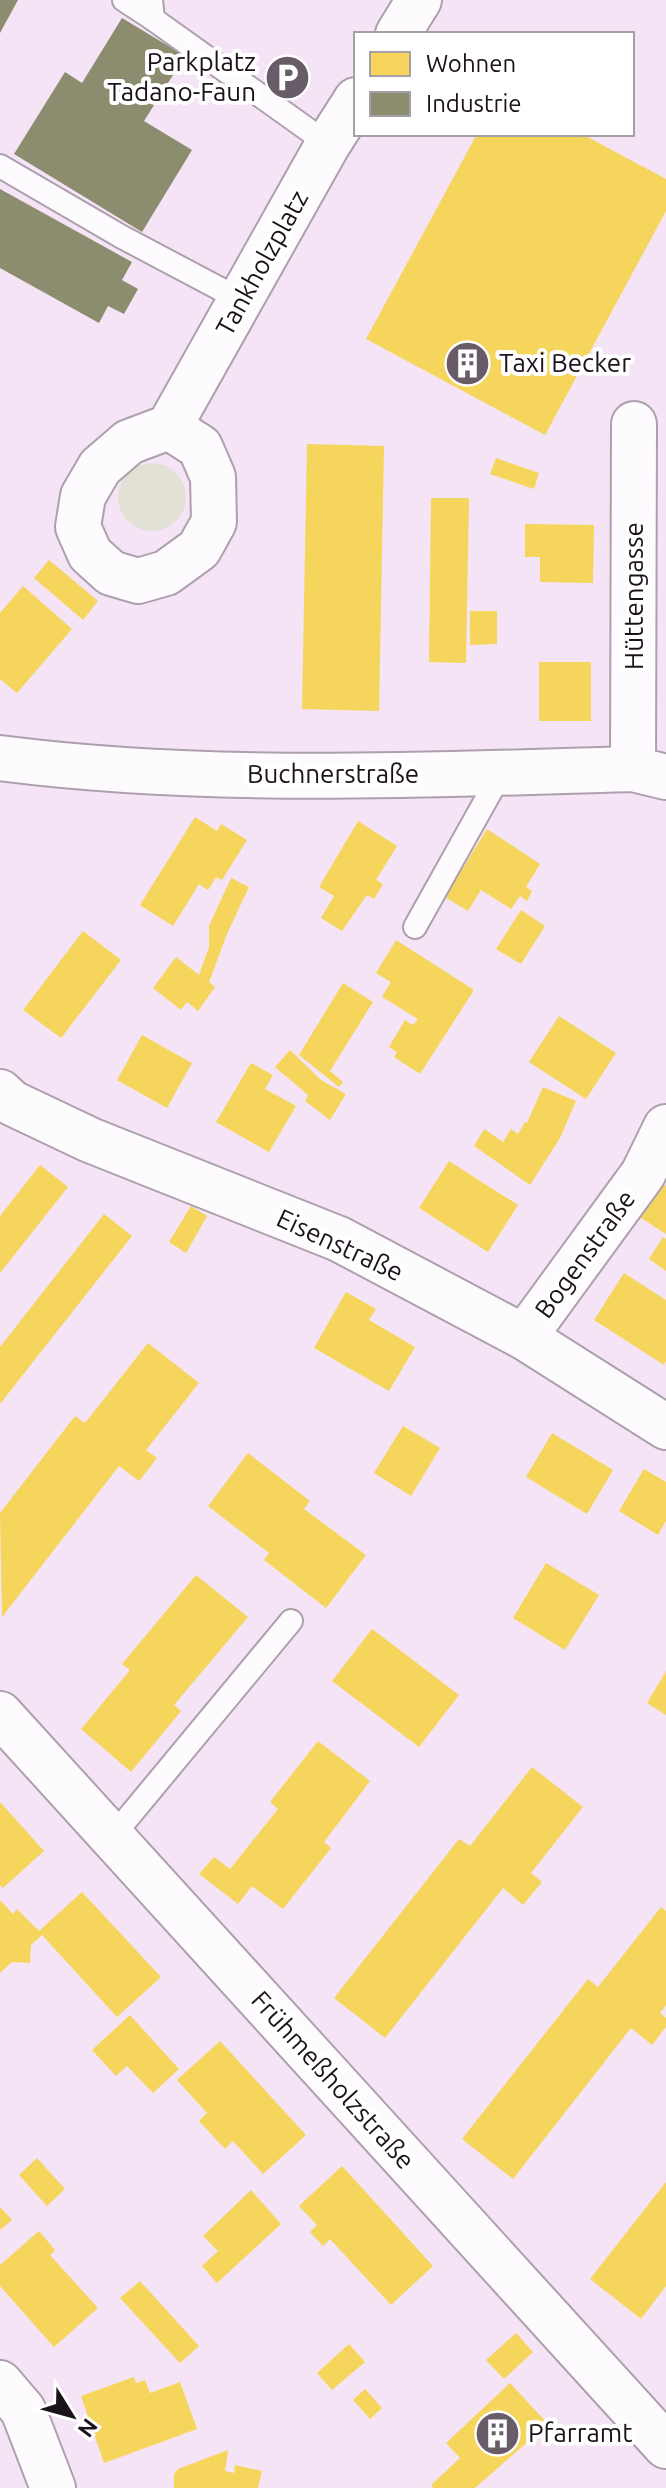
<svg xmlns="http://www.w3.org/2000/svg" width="666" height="2488" viewBox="0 0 666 2488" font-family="Ubuntu,sans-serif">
<rect width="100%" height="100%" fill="#f5e4f5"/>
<circle fill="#e3e0d6" cx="152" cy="497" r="34"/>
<g fill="#f6d55c">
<path d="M477,134h105l84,45v32l-121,224 -179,-96z"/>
<path d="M307,444l77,2 -5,265 -77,-2z"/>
<path d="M496,458l43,15 -5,16 -44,-15z"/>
<path d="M431,498h38l-3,165 -37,-1z"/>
<path d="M525,524l69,1 -1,58 -53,-1v-25h-15z"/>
<path d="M49,560l49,41 -15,19 -49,-42z"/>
<path d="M23,586l49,43 -55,64 -17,-14v-66z"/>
<path d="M470,611h27v33l-27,1z"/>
<rect x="539" y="662" width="52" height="59"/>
<path d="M195,817l22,14 4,-7 26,16 -25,40 -6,-3 -8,13 -9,-6 -26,42 -33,-21z"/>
<path d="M358,821l39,25 -21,34 7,4 -9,15 -7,-4 -25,36 -21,-13 13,-22 -15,-9z"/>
<path d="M487,829l53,35 -14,23 6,4 -5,10 -7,-5 -9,13 -30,-19 -13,21 -23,-14z"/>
<path d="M231,878l18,9 -22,47 -18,48 6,5 -17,24 -11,-9 -6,8 -28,-22 23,-31 23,18 10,-28v-21z"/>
<path d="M521,910l24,16 -24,38 -25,-15z"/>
<path d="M83,931l38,29 -60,78 -38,-28z"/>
<path d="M396,940l78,50 -54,84 -26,-17 3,-5 -8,-5 16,-27 8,5 5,-6 -36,-22 9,-15 -15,-9z"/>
<path d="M343,983l30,19 -43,69 13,11 -4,5 -40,-32z"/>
<path d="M559,1016l57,37 -30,46 -57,-37z"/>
<path d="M142,1035l50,28 -25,45 -50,-28z"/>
<path d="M290,1050l31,30 25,14 -16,26 -25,-19 3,-6 -33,-28z"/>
<path d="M251,1063l22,12 -8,14 31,17 -27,46 -53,-30z"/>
<path d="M543,1087l33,14 -16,37 -30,47 -56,-39 10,-17 19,13 8,-13 7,5 7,-12 2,1z"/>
<path d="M449,1161l69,44 -30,47 -69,-44z"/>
<path d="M40,1165l28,22 -68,86v-57z"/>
<path d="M659,1182l7,4v48l-28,-18z"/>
<path d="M191,1206l16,10 -21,37 -17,-11z"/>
<path d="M104,1214l28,22 -132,168v-57z"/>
<path d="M663,1237l3,2v32l-17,-12z"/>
<path d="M624,1273l42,27v61l-2,4 -70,-45z"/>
<path d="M346,1292l30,17 -7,11 46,27 -26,44 -75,-43z"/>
<path d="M148,1343l51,40 -53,67 11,8 -18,23 -20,-15 -117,151 -2,-104 75,-97 10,7z"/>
<path d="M403,1426l37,22 -29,48 -37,-23z"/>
<path d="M552,1433l61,37 -26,44 -61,-37z"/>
<path d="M248,1453l62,48 -6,8 62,46 -40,53 -62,-48 5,-7 -61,-47z"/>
<path d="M644,1469l22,13v39l-8,14 -39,-24z"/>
<path d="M546,1563l53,32 -34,55 -52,-32z"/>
<path d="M196,1575l52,42 -74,88 7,6 -50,61 -50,-43 49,-59 -8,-6z"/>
<path d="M372,1629l87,66 -40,52 -87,-66z"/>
<path d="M666,1671v44l-19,-12z"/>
<path d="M318,1741l52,40 -46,61 7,6 -48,61 -31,-23 -14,18 -39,-30 15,-17 16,12 48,-60 -8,-7z"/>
<path d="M532,1767l51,40 -52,66 11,9 -19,23 -20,-17 -118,150 -51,-40 125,-159 11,7z"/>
<path d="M0,1802l44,49 -41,37 -3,-3z"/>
<path d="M82,1892l79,85 -44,40 -75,-82 -11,10 -1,18 -18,-1 -12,11v-73l13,14 4,-5 22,22z"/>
<path d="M661,1907l5,4v94l-6,8 6,5v9l-14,18 -21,-17 -118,151 -51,-40 126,-160 10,8z"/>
<path d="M130,2015l49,54 -26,24 -26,-27 -11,10 -24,-26z"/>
<path d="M220,2041l86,94 -43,39 -30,-33 -8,8 -26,-28 8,-8 -30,-33z"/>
<path d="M37,2158l28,31 -18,17 -28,-31z"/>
<path d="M342,2166l91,100 -42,39 -61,-66 -7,7 -13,-14 7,-7 -18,-19z"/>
<path d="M666,2182v104l-25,33 -51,-40z"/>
<path d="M251,2190l30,34 -64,59 -15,-17 16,-15 -15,-15z"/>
<path d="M0,2207l12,13 -12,10z"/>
<path d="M39,2231l16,19 -5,5 48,53 -44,39 -54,-61v-21z"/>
<path d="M140,2281l59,65 -19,17 -60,-65z"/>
<path d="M516,2333l17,19 -29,27 -18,-19z"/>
<path d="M349,2344l16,18 -33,28 -15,-17z"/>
<path d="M134,2377l2,6 9,-3 5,13 30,-11 17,47 -93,34 -23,-67z"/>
<path d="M510,2383l38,41 -73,64h-42l-2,-3 29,-27 -14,-15z"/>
<path d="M365,2389l17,19 -12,11 -17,-19z"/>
<path d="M228,2450l-3,21 9,2 1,-8 27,6 -4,17h-84v-14l4,-5z"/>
</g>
<g fill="#8c8c6e">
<path d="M0,0h18l-18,33z"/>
<path d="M122,18l63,38 -41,65 48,29 -50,82 -128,-78 51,-82 17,11z"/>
<path d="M0,189l132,73 -10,18 16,9 -14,25 -16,-8 -9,17 -99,-55z"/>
</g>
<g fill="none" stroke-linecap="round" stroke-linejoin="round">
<defs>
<g id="service">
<path d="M124,0l29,19"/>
<path d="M151,0l2,19 175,125"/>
<path d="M0,166l122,71 119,63"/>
<path d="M415,927l86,-154"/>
<path d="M112,1837l179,-216"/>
</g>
<g id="minor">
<path d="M398,34l21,-34"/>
<path d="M169,427l31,20 13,30 1,45 -15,27 -33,24 -28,8 -27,-8 -21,-19 -12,-27 5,-31 17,-29 29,-25 40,-15 159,-283 28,-44"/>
<path d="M0,758c210,27 423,17 633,11l33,8"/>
<path d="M633,769l1,-345"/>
<path d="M0,1092l12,11 78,37 249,99 185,98 142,90"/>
<path d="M524,1337l119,-163 23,-47"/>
<path d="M0,1714l666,732"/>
<path d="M0,2383l23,27 30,78"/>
</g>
</defs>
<use href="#service" stroke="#ada0ad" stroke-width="26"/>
<use href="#minor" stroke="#ada0ad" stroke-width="48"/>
<use href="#service" stroke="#fefbfe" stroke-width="22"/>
<use href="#minor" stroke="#fefbfe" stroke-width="44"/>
</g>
<defs>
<symbol id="parking-disc" viewBox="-11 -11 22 22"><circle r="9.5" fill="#685c68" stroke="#fff"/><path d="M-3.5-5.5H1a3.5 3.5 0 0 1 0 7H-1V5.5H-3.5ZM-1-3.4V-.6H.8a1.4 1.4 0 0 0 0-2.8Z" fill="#fff"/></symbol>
<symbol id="building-disc" viewBox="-11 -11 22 22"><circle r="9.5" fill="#685c68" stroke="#fff"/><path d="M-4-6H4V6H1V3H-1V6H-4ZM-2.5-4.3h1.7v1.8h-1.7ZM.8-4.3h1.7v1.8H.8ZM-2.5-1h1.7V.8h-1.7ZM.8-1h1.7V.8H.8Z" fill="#fff"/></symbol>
</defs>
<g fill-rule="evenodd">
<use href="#parking-disc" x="262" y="52" width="51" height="51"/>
<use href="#building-disc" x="442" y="338" width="51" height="51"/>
<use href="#building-disc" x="472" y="2408" width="51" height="51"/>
</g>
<g text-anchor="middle" stroke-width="8" stroke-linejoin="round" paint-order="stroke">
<g font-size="26" fill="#1c121c" stroke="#fff" text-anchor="start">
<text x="256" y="71" text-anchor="end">Parkplatz<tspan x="256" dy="30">Tadano-Faun</tspan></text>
<text x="499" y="372">Taxi Becker</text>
<text x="528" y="2442">Pfarramt</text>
</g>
<g font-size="26" fill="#1c121c" stroke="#fff">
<text transform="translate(262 263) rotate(-61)" y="9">Tankholzplatz</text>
<text transform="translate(634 596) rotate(-90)" y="9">Hüttengasse</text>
<text x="333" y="783">Buchnerstraße</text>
<text transform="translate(340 1245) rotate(25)" y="9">Eisenstraße</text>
<text transform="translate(585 1254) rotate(-54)" y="9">Bogenstraße</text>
<text transform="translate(333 2080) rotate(48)" y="9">Frühmeßholzstraße</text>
</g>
</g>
<rect x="354" y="32" width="280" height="104" fill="#ffffff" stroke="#a4a0a4" stroke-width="2"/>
<rect x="370" y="52" width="40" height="24" fill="#f6d55c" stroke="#a4a0a4" stroke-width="2"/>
<text x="426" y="72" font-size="24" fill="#1c121c">Wohnen</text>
<rect x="370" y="92" width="40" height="24" fill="#8c8c6e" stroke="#a4a0a4" stroke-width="2"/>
<text x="426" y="112" font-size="24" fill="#1c121c">Industrie</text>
<g transform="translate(72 2416) rotate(127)" stroke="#ffffff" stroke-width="6" paint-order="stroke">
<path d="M0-6L14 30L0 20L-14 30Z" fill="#1c121c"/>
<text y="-12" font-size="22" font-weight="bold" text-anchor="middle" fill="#1c121c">N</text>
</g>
</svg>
